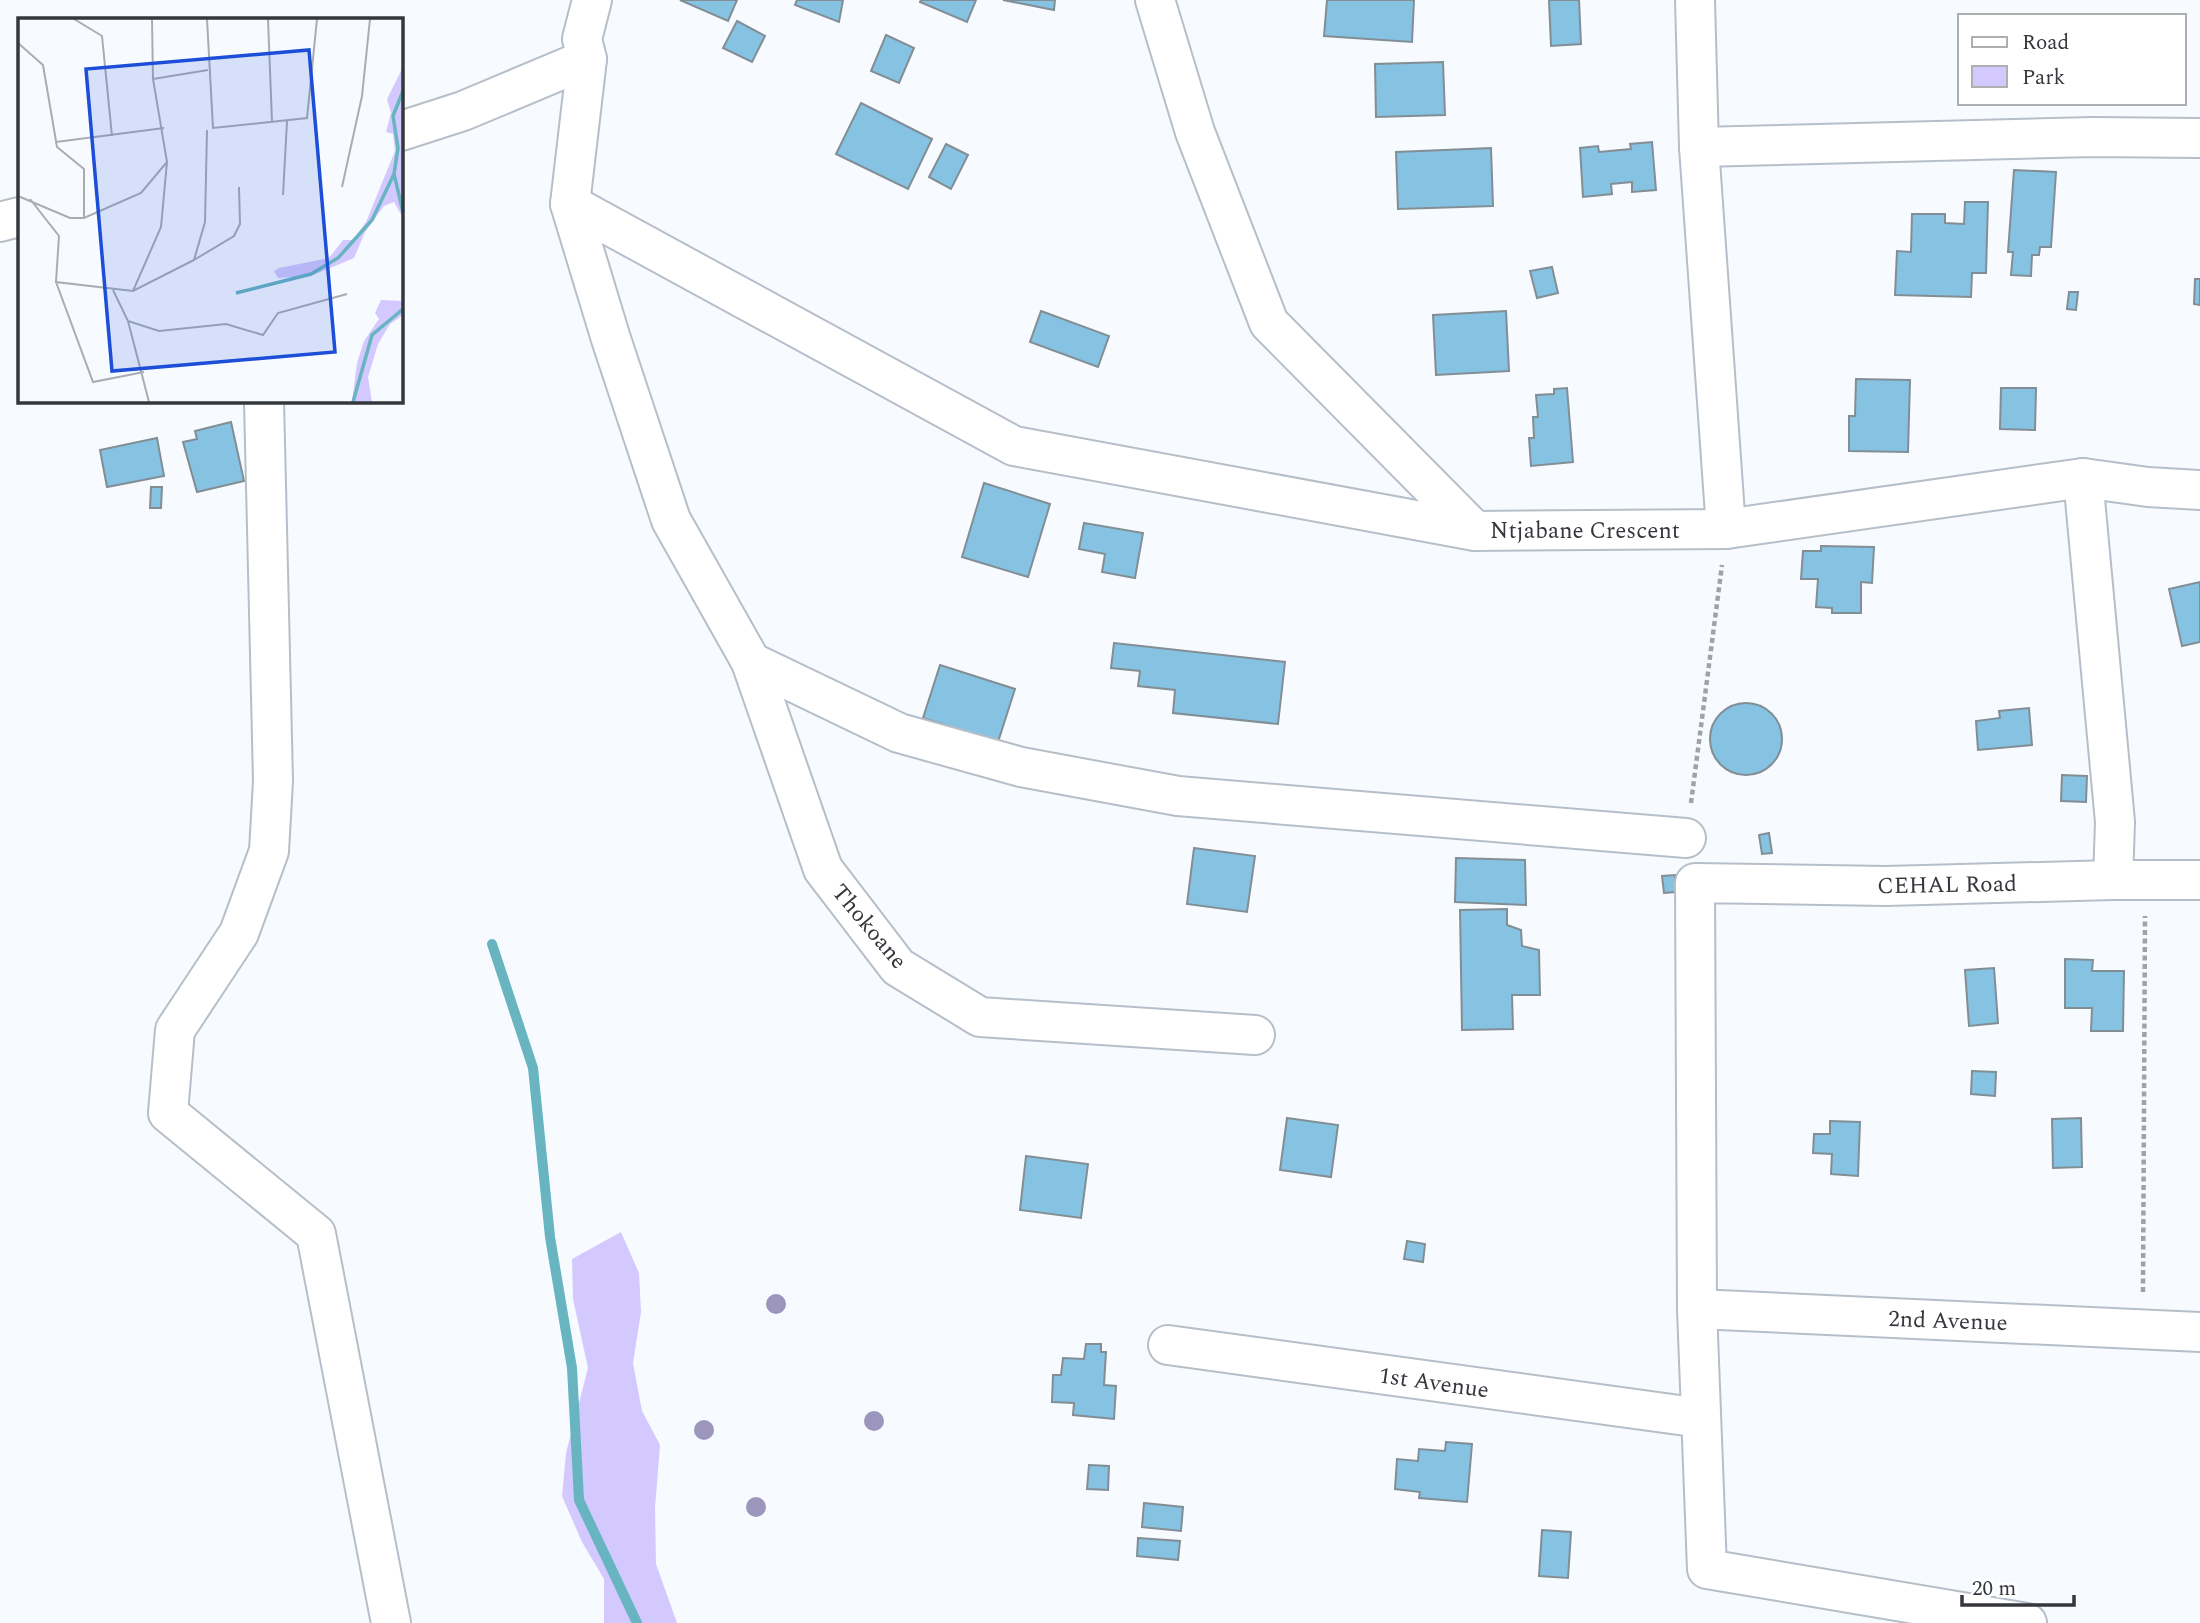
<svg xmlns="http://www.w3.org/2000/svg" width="2200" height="1623" viewBox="0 0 2200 1623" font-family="Spectral,serif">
<rect width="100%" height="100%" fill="#f7fbff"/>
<path fill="#d3c9fe" d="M621,1232l18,41 2,39 -8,51 9,48 18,34 -5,63 1,56 21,59h-73v-44l-22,-37 -20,-46 4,-43 22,-85 -15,-69 -1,-40z"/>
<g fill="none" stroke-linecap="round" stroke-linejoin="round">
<path stroke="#69b4c1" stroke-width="10" d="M492,944l41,124 17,169 22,131 7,132 58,123"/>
</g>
<g fill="#86c3e2" stroke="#828e95" stroke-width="2">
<path d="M680,0h57l-9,21z"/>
<path d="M797,0h46l-4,22 -44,-17z"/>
<path d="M921,0h55l-9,22 -47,-20z"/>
<path d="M1003,0h52l-1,10z"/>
<path d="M1327,0h87l-2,42 -88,-6z"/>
<path d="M1549,0h30l2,44 -30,2z"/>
<path d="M737,21l28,15 -13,26 -29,-14z"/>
<path d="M886,35l28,13 -15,35 -28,-12z"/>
<path d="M1443,62l2,53 -69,2 -1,-53z"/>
<path d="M861,103l71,36 -24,50 -72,-35z"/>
<path d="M1652,142l4,48 -24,2v-10l-21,2 1,10 -29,3 -3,-49 18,-2 1,6 32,-3 -1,-5z"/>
<path d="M946,144l22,11 -17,34 -22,-12z"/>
<path d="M1491,148l2,58 -95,3 -2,-57z"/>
<path d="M2014,170l42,2 -5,75h-11l-1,8h-7l-1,21 -20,-1 2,-23h-5z"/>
<path d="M1965,202h23l-2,71h-14l-1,24 -76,-2 2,-44 14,1 1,-38h33v9l19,1z"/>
<path d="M1552,267l6,26 -21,5 -7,-27z"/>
<path d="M2195,279h5v26l-6,-1z"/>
<path d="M2069,292h9l-2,18 -9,-1z"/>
<path d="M1041,311l68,25 -11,31 -68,-25z"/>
<path d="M1506,311l3,60 -73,4 -3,-60z"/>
<path d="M1856,379l54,1 -2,72 -59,-1v-35h6z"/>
<path d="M1567,388l6,74 -42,4 -2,-28h5l-1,-21h5l-2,-22 18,-1v-5z"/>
<path d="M2001,388h35l-1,42 -35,-1z"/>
<path d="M231,422l13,59 -47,11 -14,-50 14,-3 -2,-8z"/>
<path d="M157,438l7,38 -57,11 -7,-37z"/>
<path d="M984,483l66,21 -22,73 -66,-20z"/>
<path d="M151,487h11l-1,21h-11z"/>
<path d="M1084,523l59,10 -8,45 -33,-6 3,-18 -26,-5z"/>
<path d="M1821,546l53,1 -2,36 -11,-1v31h-29v-5l-16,-1 2,-28h-17l2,-28h18z"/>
<path d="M2200,582v60l-18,4 -13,-57z"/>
<path d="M1114,643l171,19 -7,62 -105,-11 2,-23 -37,-4 2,-15 -29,-3z"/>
<path d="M940,665l75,24 -17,53 -75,-24z"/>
<circle cx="1746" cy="739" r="36"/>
<path d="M2029,708l3,37 -54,5 -2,-29 24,-3 -1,-7z"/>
<path d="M2062,775l25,1 -1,26 -25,-1z"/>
<path d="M1769,833l3,20 -10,1 -3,-19z"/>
<path d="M1194,848l61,8 -8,56 -60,-8z"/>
<path d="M1456,858l69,2 1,45 -71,-3z"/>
<path d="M1675,875l1,17 -12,1 -2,-17z"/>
<path d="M1507,909v16l14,5 1,16 17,4 1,45h-28l1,34 -51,1 -2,-120z"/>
<path d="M2065,959l28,1 -1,11h32l-1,60h-32l1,-23h-27z"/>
<path d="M1994,968l4,55 -29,3 -4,-56z"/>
<path d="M1972,1071l24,1 -1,24 -24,-2z"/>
<path d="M1287,1118l51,7 -7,52 -51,-7z"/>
<path d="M2081,1118l1,49 -29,1 -1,-49z"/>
<path d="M1830,1121l30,1 -2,54 -27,-2 1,-20 -19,-1 1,-19h16z"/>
<path d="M1026,1156l62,8 -7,54 -61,-8z"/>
<path d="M1407,1241l18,3 -2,18 -19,-3z"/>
<path d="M1086,1344h15v8h5l-2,33 12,1 -2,33 -41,-4 1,-12 -22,-1 1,-27h8l2,-17 21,1z"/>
<path d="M1446,1442l26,2 -5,58 -48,-4 1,-6 -25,-3 2,-30 21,2 1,-12 26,2z"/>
<path d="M1089,1465l20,1 -1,24 -21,-1z"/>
<path d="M1144,1503l39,4 -2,24 -39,-4z"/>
<path d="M1542,1530l29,2 -3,46 -29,-2z"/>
<path d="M1138,1538l42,3 -2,19 -41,-4z"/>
</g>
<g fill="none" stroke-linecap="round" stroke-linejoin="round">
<defs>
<g id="minor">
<path d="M592,0l-10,39 5,20 -17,145 41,135 60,181 80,142 148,71 122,34 157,29 508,42"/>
<path d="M1155,0l40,132 74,191 206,208 251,-2 357,-51 65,9 52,3"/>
<path d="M1695,0l4,147 27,382"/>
<path d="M401,131l62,-20 124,-52"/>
<path d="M1699,147l394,-10 107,1"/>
<path d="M570,204l444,242 461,85"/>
<path d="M0,222l19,-5"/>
<path d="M264,401l9,380 -4,70 -30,82 -64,97 -7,83 148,121 75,389"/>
<path d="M2083,478l32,344 -2,58"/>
<path d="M751,662l72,207 75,98 82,50 275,18"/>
<path d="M1697,1309l503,23"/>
<path d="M1168,1345l533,73"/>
<path d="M2027,1623l-320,-54 -10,-260 -2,-426 191,3 227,-6h87"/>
</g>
</defs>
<use href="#minor" stroke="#b6bfc9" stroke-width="42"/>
<g stroke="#9fa2a7" stroke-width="4.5" stroke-dasharray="5 3.5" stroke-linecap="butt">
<path d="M1691,803l31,-238"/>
<path d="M2143,1292l2,-376"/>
</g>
<use href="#minor" stroke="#fff" stroke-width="38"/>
</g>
<g fill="#9d96bc">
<circle cx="776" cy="1304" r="10"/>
<circle cx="874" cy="1421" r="10"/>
<circle cx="704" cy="1430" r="10"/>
<circle cx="756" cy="1507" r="10"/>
</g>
<g text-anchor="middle" stroke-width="6" stroke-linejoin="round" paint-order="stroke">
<g font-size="23" fill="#34373c" stroke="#fff">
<text x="1585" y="538">Ntjabane Crescent</text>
<text transform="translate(1947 884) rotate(-1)" y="8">CEHAL Road</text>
<text transform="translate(870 926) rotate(50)" y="8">Thokoane</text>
<text transform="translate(1948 1320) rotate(2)" y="8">2nd Avenue</text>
<text transform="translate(1434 1382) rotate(8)" y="8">1st Avenue</text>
</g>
</g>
<g transform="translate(18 18)">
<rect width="385" height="385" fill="#f7fbff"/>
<path d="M385,49v151l-9,-16 -10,4 -19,26 -11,26 -43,18 -33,2 -4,-7 5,-3 50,-10 14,-18h10l13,-18 29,-71 -2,-17 -7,-2 5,-19 -4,-14zM363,282l22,1v14l-13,9 -12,20 -10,33 4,25h-20l5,-39 7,-22 15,-22 -4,-6z" fill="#d3c9fe"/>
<path fill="none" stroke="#69b4c1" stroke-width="3.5" d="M385,73l-10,25 5,32 -4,26 9,38M218,275l75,-19 27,-16 34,-38 22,-46M335,384l19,-67 31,-26"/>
<path fill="none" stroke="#a9adb1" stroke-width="2" d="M56,1l28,17 10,100M189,1l6,109 94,-10 10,-99M250,1l4,103M0,25l25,22 14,82 27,22v49M135,61l55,-9M38,124l108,-14M324,169l20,-91 8,-77M265,177l4,-74M0,178l52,22h14l57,-25 26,-31 -14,-83 -1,-60M12,181l29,37 -3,46 77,9 61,-31 11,-38 2,-92M176,242l40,-24 6,-12 -1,-37M38,264l37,100 51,-10M95,272l15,31 21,81M115,273l28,-64 6,-65M110,303l31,10 67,-7 37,11 15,-22 69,-19"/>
<path fill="#1d4ed8" fill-opacity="0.15" stroke="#1d4ed8" stroke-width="3.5" d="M291,32l26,302 -223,19 -26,-302z"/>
<rect width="385" height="385" fill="none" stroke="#34373c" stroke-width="3.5"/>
</g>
<rect x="1958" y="14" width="228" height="91" fill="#ffffff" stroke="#aeafb1" stroke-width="2"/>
<rect x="1972" y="37" width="35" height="10" fill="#ffffff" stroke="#aeafb1" stroke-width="2"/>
<text x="2022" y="49" font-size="21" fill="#34373c">Road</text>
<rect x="1972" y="66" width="35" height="21" fill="#d3c9fe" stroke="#aeafb1" stroke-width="2"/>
<text x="2022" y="84" font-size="21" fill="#34373c">Park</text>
<path d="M1962 1595v10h112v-10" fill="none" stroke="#34373c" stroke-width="3.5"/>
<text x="1972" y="1595" font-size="21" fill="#34373c" stroke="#ffffff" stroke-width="5" paint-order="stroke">20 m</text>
</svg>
